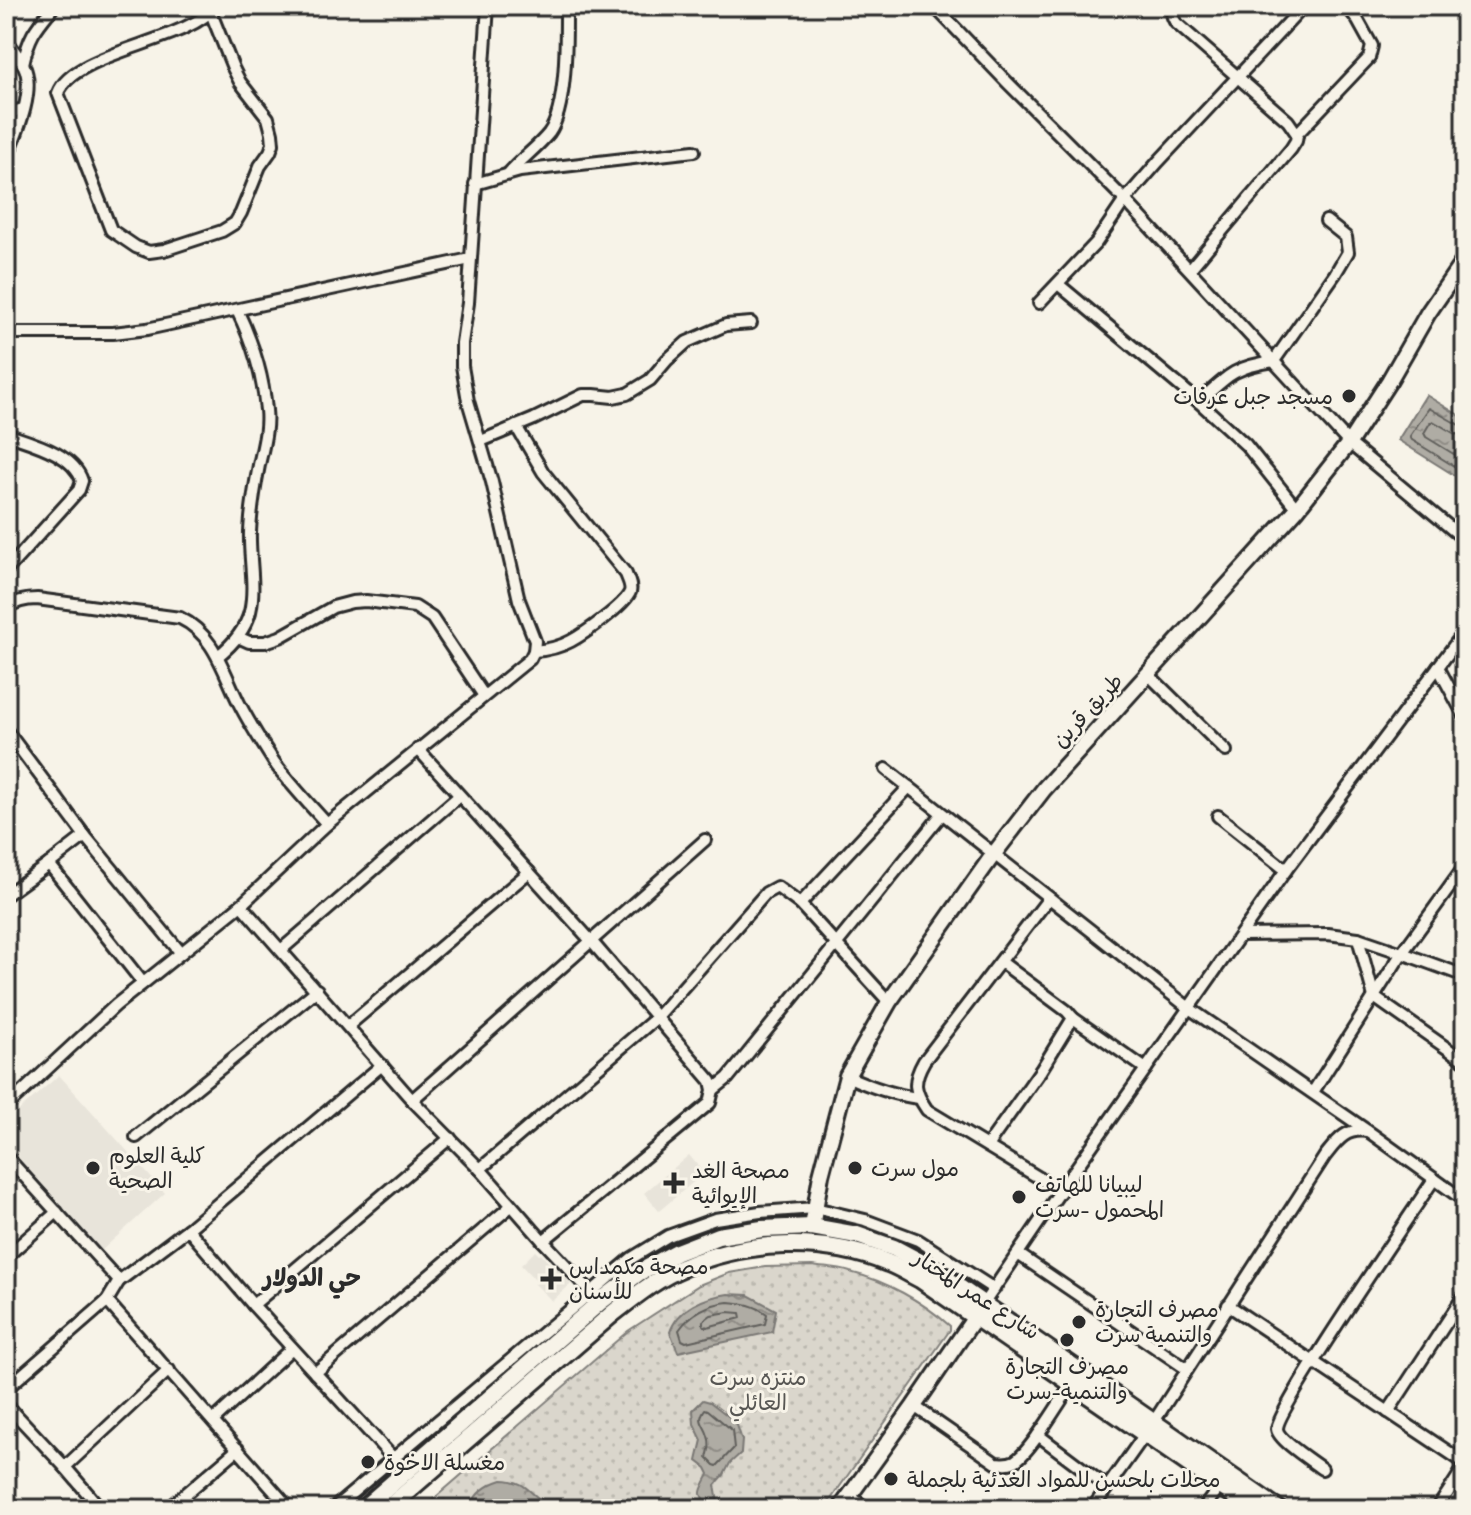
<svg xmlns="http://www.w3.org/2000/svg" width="1471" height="1515" viewBox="0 0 1471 1515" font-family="'Patrick Hand','Playpen Sans Arabic',sans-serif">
<defs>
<pattern id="park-dots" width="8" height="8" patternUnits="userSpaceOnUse" patternTransform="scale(2)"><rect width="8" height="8" fill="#dad6cc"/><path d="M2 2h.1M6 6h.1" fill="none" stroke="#bbb8af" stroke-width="1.8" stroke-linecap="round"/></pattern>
<pattern id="water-ripples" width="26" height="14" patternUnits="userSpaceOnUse" patternTransform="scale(2)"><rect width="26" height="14" fill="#afaca4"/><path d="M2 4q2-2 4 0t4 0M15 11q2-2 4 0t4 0" fill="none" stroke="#8f8c86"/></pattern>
</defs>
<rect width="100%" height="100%" fill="#f7f3e8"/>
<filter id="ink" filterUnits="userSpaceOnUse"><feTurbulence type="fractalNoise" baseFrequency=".0125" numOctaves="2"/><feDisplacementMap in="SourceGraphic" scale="16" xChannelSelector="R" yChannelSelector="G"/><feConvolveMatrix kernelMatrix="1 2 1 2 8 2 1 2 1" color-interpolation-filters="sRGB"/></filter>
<g filter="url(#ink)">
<g fill="#e8e4da">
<path d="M59,1075l106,118 -63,57 -96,-107v-21z"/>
<path d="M689,1155l15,18 -45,38 -15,-18z"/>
<path d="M535,1251l4,4 2,-1 10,11 -8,8 3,2 10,-9 15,18 -19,17 -17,-17 2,-2 -16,-17z"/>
</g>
<path fill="url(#park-dots)" stroke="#82807c" stroke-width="2" d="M812,1266c12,2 26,2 38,6 36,9 72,29 100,54v4l-126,179h-402l206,-178 71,-46 30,-12 36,-6z"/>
<g fill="url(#water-ripples)" stroke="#7a7874" stroke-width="2">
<path d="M1426,395l39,24v63l-67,-42z"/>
<path d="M728,1294l20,1 28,15 -4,22 -94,20 -8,-20c8,-24 35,-35 58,-38z"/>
<path d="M703,1400l7,2 26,20 6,18 -1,13 -11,10 -6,12 -9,10 4,24h-14c2,-8 -2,-8 -4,-15 -1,-5 6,-15 8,-20l-3,-6 -9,-7 5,-21 -8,-16 -1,-14z"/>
<path d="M502,1480c28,1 27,17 49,25l2,4h-84c6,-16 17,-24 33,-29z"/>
</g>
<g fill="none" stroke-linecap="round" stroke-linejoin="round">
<g stroke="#605f5b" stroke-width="2">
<path d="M1465,425h-6l-30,-17 -19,28 2,4 53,33"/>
<path d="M1465,436l-10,-2 -22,-13 -3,2 -6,10 2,4 39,24"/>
<path d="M728,1302c15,1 27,3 39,12l-2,10 -79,18 -4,-2 -3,-10c12,-17 29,-26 49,-28z"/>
<path d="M728,1312l12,1 1,5 -34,9 -4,-2v-4l8,-6z"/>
<path d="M705,1409l3,1 24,20 2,18 -17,18 -3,-1 -7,-7c2,-8 4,-15 1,-22 -3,-12 -12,-14 -3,-27z"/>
</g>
<defs>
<g id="street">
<path d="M934,6l74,77 117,117 224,243 116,97"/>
<path d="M1174,6c-3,7 -2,11 2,17l112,98 9,13 -1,7 -5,8 -101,120"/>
<path d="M211,13l22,55 7,14 28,36 4,15 1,11 -3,8 -10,14 -19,47 -6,10 -13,8 -58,19 -15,2 -13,-5 -25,-17 -53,-137c16,-42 129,-50 158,-87"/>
<path d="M6,38c5,10 13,18 18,28 12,25 -8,69 -18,94"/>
<path d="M23,64c6,-29 13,-36 31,-58"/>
<path d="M6,114l17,-5"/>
<path d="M1297,134l72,-76 3,-12 -15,-27 -10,-13"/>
<path d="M509,173c12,-14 29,-26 40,-40 18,-25 17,-93 17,-124"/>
<path d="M475,184l45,-13 174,-20"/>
<path d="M1058,284l141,118 47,43 51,64"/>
<path d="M1039,303l57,-60 29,-43 33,-38 146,-156"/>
<path d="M6,333h107l34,-4 323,-70"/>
<path d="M1199,402c29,-27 35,-35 75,-41l61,-87 13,-22 -2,-15 -20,-16"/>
<path d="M516,426l27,46 83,102c2,6 6,12 4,18 -5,13 -46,42 -59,49 -11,6 -24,9 -37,10"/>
<path d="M6,434c25,9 67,19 76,47l-3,9 -73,81"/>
<path d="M481,441l53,-22 49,-24h11l19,2 14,-3 23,-14 17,-20 20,-18 39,-17 25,-2"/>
<path d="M6,608c10,-7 19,-9 31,-9l143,19c34,16 43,53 59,85 10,20 23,40 35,59 16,22 35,42 53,62"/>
<path d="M238,637l11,5h16l15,-5 53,-30 19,-5 14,-1 49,6 17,11 52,78"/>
<path d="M218,656c14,-11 27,-26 32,-44 6,-26 -1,-54 0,-80 1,-22 5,-46 9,-67 4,-19 9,-36 7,-55 -3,-35 -14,-69 -29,-100"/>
<path d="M1438,667l27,50"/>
<path d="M1149,675l77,76"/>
<path d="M6,730l79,106 96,117"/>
<path d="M418,749l174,193 119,139 2,9 -3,13 -167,138"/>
<path d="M886,769l303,239 183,126 93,67"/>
<path d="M1218,816l68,54"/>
<path d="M49,864l94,119"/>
<path d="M1465,866l-63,87 63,23"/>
<path d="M6,895l43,-31 36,-28"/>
<path d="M1049,898l-125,163c-12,21 -10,30 3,49l134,81"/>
<path d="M800,904l109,-117"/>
<path d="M241,905l171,195 68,69 63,72 48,51"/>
<path d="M1241,935l87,-1 30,4 44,15 -89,139"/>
<path d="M1358,938l16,59 91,64"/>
<path d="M281,950l178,-154"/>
<path d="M1073,1018l73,51"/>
<path d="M348,1026l181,-154"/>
<path d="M847,1076c24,11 46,19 72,22"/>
<path d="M713,1090l15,-12 214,-264"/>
<path d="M412,1100l293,-260"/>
<path d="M6,1107l110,-102 125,-100 86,-81 203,-165 4,-8 1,-10 -16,-41 -27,-118 -24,-81 -6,-35v-23l6,-40 20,-297"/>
<path d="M136,1137l181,-147"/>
<path d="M987,1146l54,-76 32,-52 -6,-7 -66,-49"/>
<path d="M6,1156l113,125"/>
<path d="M480,1169l176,-151 110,-125 11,-6 23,17 89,98"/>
<path d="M188,1229l65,76 140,153"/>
<path d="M1018,1254l169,115"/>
<path d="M6,1257l51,-45"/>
<path d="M107,1301l183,208"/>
<path d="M253,1305l197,-167"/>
<path d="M1228,1305l237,158"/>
<path d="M982,1306l92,-135 212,-301 179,-239"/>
<path d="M315,1373l196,-167"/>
<path d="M6,1389l101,-88 12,-20 69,-52 194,-164"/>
<path d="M6,1404l59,63 36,42"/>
<path d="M914,1406l82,57c7,1 13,1 19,-2 16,-10 45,-60 57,-77"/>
<path d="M1388,1412l77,-118"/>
<path d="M213,1421l79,-73"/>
<path d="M1038,1435l69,52"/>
<path d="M65,1467l104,-97"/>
<path d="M1322,1469c-9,-7 -44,-29 -45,-40 -1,-19 137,-219 157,-250"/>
<path d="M849,1496l19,13"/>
<path d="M168,1509l70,-60"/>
<path d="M333,1509l299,-251 36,-22 47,-17 45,-7 55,-4 50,12 53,20 76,49"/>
<path d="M1092,1509l61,-86 172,-267c12,-15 20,-28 42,-25"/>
<path d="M1203,1509l17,-23"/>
<path d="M1437,1509l28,-43"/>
</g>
<g id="secondary">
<path d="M812,1227l9,-52 26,-99 42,-74 104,-147 51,-66 253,-280 52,-66 40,-62 39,-68 37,-54"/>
<path d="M840,1509l74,-103 61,-89"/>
</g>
<g id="primary">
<path d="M363,1509l238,-208 37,-28 39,-21 41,-16 44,-7 50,-2 45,8 37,13 34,18 350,243"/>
<path d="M387,1509l225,-195c23,-18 45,-36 72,-47 61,-27 141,-30 204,-4 11,4 22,11 32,16l334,230"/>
</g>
<path id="highway" d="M1456,1509l9,-13"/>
</defs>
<use href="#street" stroke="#2b2b2b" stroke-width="16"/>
<use href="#secondary" stroke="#2b2b2b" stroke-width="20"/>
<use href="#primary" stroke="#2b2b2b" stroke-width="22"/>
<use href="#highway" stroke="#2b2b2b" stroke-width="26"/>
<use href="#street" stroke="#f7f3e8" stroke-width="10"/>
<use href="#secondary" stroke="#f7f3e8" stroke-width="14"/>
<use href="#primary" stroke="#f7f3e8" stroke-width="16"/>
<use href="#highway" stroke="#f7f3e8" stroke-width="20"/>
</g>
</g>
<g fill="#2b2b2b" stroke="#f7f3e8" stroke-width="3">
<circle cx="1349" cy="396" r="8"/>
<circle cx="93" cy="1168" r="8"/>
<circle cx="855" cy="1168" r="8"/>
<path d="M670 1171h8v8h8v8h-8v8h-8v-8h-8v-8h8z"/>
<circle cx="1019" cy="1197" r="8"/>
<path d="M547 1267h8v8h8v8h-8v8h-8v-8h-8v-8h8z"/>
<circle cx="1079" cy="1322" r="8"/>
<circle cx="1067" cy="1340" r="8"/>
<circle cx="368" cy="1462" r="8"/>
<circle cx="891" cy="1479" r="8"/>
</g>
<g text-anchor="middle" stroke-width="6" stroke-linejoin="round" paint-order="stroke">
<g font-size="22" fill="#2b2b2b" stroke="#f7f3e8" text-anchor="start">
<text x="1333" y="404" text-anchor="end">مسجد جبل عرفات</text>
<text x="109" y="1163">كلية العلوم<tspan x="109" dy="25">الصحية</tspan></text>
<text x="871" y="1176">مول سرت</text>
<text x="692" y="1178">مصحة الغد<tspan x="692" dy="25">الإيوائية</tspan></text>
<text x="1035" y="1192">ليبيانا للهاتف<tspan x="1035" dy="25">المحمول -سرت</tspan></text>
<text x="569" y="1274">مصحة مكمداس<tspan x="569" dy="25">للأسنان</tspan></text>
<text x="1095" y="1317">مصرف التجارة<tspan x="1095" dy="25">والتنمية سرت</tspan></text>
<text x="1067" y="1374" text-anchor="middle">مصرف التجارة<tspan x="1067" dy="25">والتنمية-سرت</tspan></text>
<text x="384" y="1470">مغسلة الاخوة</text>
<text x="907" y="1487">محلات بلحسن للمواد الغدئية بلجملة</text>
</g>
<g font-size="22" fill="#2b2b2b" stroke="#f7f3e8">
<text transform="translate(1087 710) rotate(-47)" y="8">طريق قرين</text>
<text transform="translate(977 1294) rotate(33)" y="8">شارع عمر المختار</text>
</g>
<g font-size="22" fill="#575653" stroke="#f7f3e8">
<text x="758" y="1385">منتزه سرت<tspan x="758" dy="25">العائلي</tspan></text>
</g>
<g font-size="24" font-weight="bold" fill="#2b2b2b" stroke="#f7f3e8">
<text x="312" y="1286">حي الدولار</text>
</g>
</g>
<rect width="1471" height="1515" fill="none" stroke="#f7f3e8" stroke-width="32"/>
<rect x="16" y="16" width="1439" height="1483" fill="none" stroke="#2b2b2b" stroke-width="3" filter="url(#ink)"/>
</svg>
